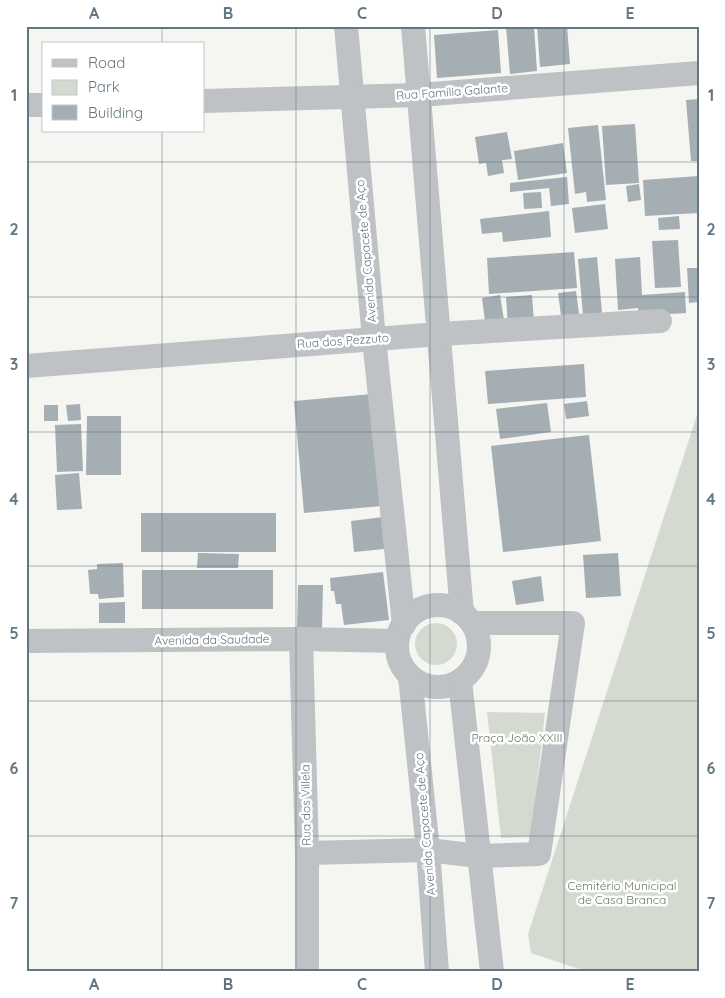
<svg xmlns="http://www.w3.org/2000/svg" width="725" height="998" viewBox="0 0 725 998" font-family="Quicksand,sans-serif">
<rect width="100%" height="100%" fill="#f5f5f2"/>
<g fill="#d5dad1">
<path d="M699,409v563h-111l-57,-19 -3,-19z"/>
<circle cx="436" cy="644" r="21"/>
<path d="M487,712l58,1 -14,124 -30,1z"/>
</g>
<g fill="#a5aeb3">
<path d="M534,26l3,45 -27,3 -4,-47z"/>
<path d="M537,26h30l3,38 -30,3z"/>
<path d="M498,30l3,43 -64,5 -3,-43z"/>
<path d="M699,99v62h-8l-5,-61z"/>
<path d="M635,124l4,59 -33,2 -4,-59z"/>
<path d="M598,125l8,75 -19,2 -1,-10 -11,2 -7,-66z"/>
<path d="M507,132l5,27 -10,1 2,13 -16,3 -2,-13 -7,1 -4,-27z"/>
<path d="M563,143l4,30 -49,7 -4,-29z"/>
<path d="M699,176v37l-54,3 -2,-36z"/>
<path d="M567,177l2,27 -18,2 -2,-18 -39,4v-9z"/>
<path d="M639,184l2,16 -13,2 -2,-16z"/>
<path d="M541,192l1,16 -18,1 -1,-16z"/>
<path d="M605,204l3,25 -33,4 -3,-25z"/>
<path d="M549,211l2,26 -48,5 -1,-10 -20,2 -2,-15z"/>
<path d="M679,216l1,13 -21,1 -1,-12z"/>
<path d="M678,240l3,47 -26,1 -3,-47z"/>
<path d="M574,252l3,36 -88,6 -2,-36z"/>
<path d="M597,257l5,56 -19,2 -5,-56z"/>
<path d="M640,257l2,38 43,-3 1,21 -47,3 -1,-8 -20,2 -3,-51z"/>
<path d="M687,268h12v34l-10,1z"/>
<path d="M576,291l4,30 -18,2 -4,-30z"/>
<path d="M500,295l5,31 -19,3 -4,-31z"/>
<path d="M532,295l2,28 -26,3 -2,-29z"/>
<path d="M584,364l2,33 -98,7 -3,-33z"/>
<path d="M372,394l10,112 -78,7 -10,-112z"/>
<path d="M587,401l2,15 -23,3 -2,-15z"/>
<path d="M547,403l4,29 -51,7 -4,-30z"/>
<path d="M80,404l1,16 -13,1 -2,-16z"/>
<rect x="44" y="405" width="14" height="16"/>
<path d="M87,416h34v59h-35z"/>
<path d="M81,424l2,47 -26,1 -2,-47z"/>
<path d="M589,435l12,106 -98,11 -12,-106z"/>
<path d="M79,473l3,36 -25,1 -2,-35z"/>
<rect x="141" y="513" width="135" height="39"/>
<path d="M391,516l3,32 -40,4 -3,-31z"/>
<path d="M198,553l41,1 -1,14h-41z"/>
<path d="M618,553l3,43 -35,2 -3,-43z"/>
<path d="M123,563l1,34 -25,2 -1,-5h-8l-2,-24 9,-1v-5z"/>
<rect x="142" y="570" width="131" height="39"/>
<path d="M383,572l6,48 -45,5 -3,-21h-5l-2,-13h-3l-1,-13z"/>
<path d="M541,576l3,25 -28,4 -4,-24z"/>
<path d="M298,585h25l-1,43h-25z"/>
<path d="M125,602v21h-26v-20z"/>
</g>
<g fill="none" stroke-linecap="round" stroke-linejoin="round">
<g stroke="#bec2c5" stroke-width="24">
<path d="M346,26l28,313 30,286"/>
<path d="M413,26l49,587"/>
<path d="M204,101l216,-6 279,-22"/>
<path d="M26,105h18"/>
<path d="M26,366l414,-32 220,-13"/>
<circle cx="438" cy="646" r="41"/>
<path d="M301,639l6,214v119"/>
<path d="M26,641l275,-2 96,2"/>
<path d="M410,676l18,174 9,122"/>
<path d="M460,681l32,291"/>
<path d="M307,853l121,-3 51,6 60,-2 34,-231h-101"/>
</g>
</g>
<path fill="none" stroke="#647682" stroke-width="1" stroke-opacity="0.55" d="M162,26v18M296,26v946M430,26v946M564,26v946M162,131v841M26,162h673M26,297h673M26,432h673M26,566h673M26,701h673M26,836h673"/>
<g text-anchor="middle" stroke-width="5" stroke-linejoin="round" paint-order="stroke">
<g font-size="12" fill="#647682" stroke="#fff">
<text transform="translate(452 92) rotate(-4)" y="4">Rua Família Galante</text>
<text transform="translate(366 251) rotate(-95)" y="4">Avenida Capacete de Aço</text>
<text transform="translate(343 341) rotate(-4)" y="4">Rua dos Pezzuto</text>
<text transform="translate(212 640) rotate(-1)" y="4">Avenida da Saudade</text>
<text transform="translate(306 805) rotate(-91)" y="4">Rua dos Villela</text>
<text transform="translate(425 824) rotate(-95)" y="4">Avenida Capacete de Aço</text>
</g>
<g font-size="12" fill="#687a63" stroke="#fff">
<text x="517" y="742">Praça João XXIII</text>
<text x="622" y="890">Cemitério Municipal<tspan x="622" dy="14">de Casa Branca</tspan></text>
</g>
</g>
<rect width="725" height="998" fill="none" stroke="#ffffff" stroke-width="55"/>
<rect x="42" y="42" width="162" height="90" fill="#ffffff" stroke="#c1c8cd"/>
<rect x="52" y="59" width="25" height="8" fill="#bec2c5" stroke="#c1c8cd"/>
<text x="88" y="68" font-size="15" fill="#647682">Road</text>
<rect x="52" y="80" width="25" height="15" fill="#d5dad1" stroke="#c1c8cd"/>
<text x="88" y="92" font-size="15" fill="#647682">Park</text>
<rect x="52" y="105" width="25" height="15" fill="#a5aeb3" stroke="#c1c8cd"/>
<text x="88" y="118" font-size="15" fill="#647682">Building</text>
<rect x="28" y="28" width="670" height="942" fill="none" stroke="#647682" stroke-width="2"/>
<g font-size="16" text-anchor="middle" font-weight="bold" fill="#647682">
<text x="94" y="19">A</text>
<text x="228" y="19">B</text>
<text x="362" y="19">C</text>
<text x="497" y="19">D</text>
<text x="630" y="19">E</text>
<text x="14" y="101">1</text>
<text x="711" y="101">1</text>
<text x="14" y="235">2</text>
<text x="711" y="235">2</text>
<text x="14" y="370">3</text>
<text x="711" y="370">3</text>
<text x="14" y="505">4</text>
<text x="711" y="505">4</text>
<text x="14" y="639">5</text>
<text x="711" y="639">5</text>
<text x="14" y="774">6</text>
<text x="711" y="774">6</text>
<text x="14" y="909">7</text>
<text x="711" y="909">7</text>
<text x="94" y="990">A</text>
<text x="228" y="990">B</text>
<text x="362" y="990">C</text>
<text x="497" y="990">D</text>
<text x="630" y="990">E</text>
</g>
</svg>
